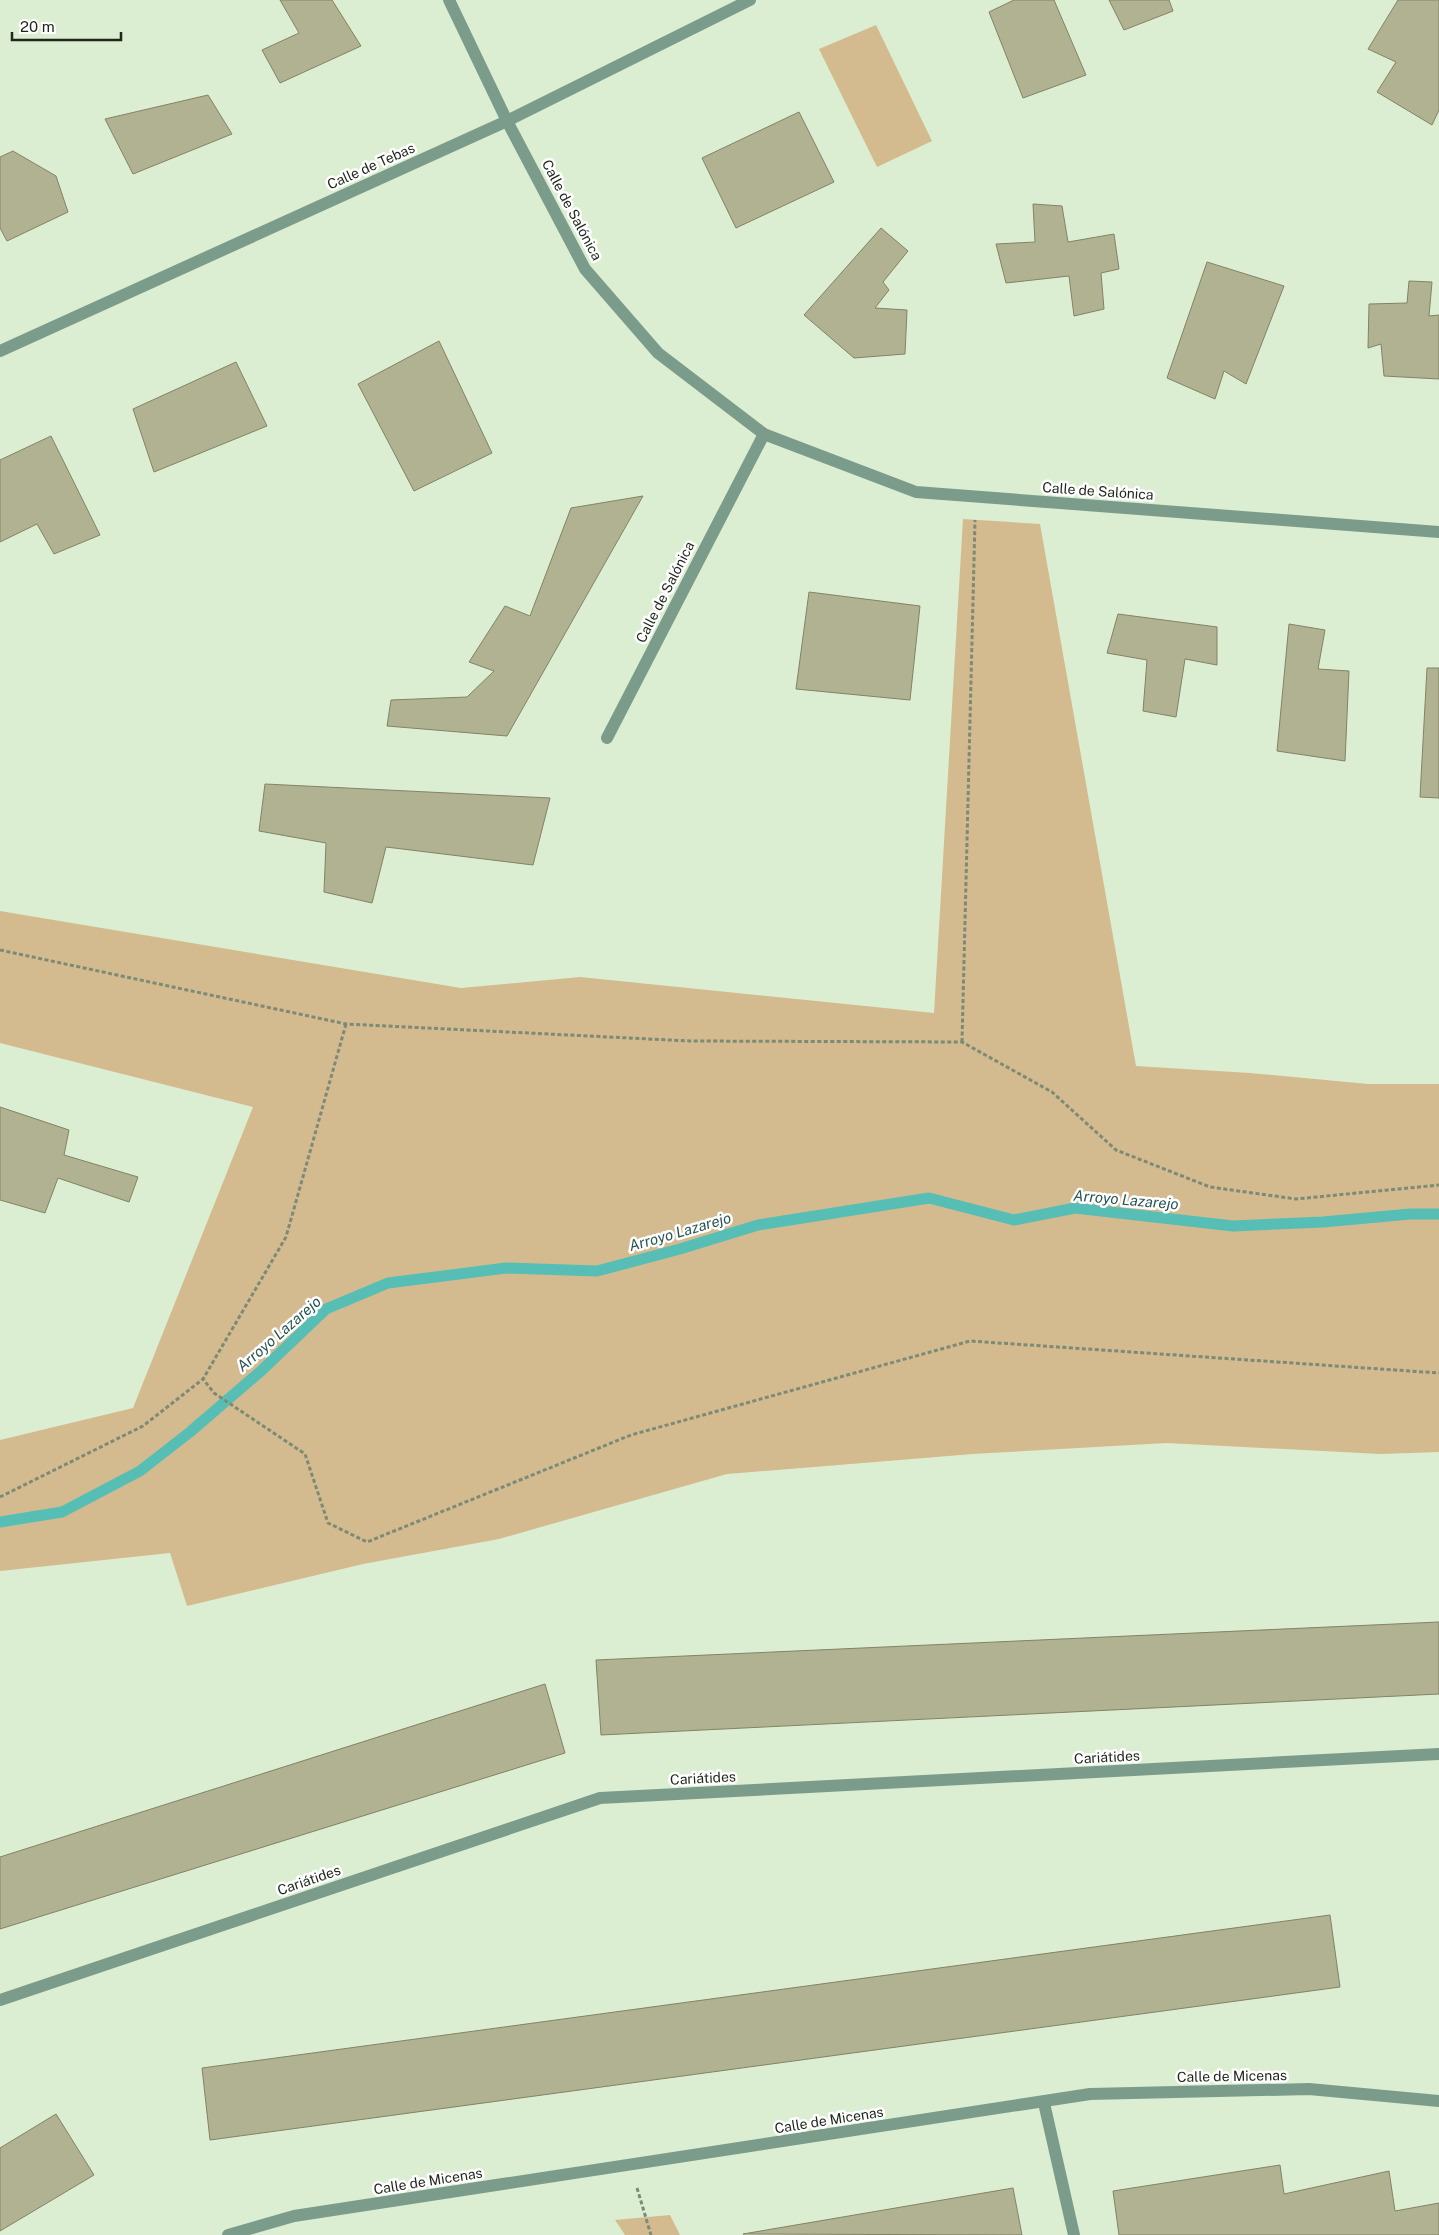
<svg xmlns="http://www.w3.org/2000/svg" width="1439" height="2235" viewBox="0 0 1439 2235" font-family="'Public Sans',sans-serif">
<rect width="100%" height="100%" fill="#dbeed1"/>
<g fill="#d3bb8f">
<path d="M876,25l56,116 -55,26 -58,-118z"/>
<path d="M963,519l77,5 96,542 114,7 118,11h71v368l-59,2 -213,-11 -194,11 -246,20 -228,65 -136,25 -176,42 -17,-53 -170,18v-131l133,-32 120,-301 -253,-64v-132l461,77 119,-11 354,36z"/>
<path d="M670,2215l10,20h-55l-10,-15z"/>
</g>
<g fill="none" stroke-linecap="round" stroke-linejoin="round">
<path stroke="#56beb5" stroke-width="11" d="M0,1522l62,-10 78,-41 50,-39 71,-61 65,-62 62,-26 118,-15 91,3 83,-22 78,-24 171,-27 85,22 61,-12 158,18 90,-4 87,-8h29"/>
</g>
<g fill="#b1b292" stroke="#828365">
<path d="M280,0h52l29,46 -81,37 -18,-33 37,-17z"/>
<path d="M1014,0h40l32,75 -63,23 -34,-86z"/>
<path d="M1109,0h60l4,11 -49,19z"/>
<path d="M1398,0h41v110l-7,15 -55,-33 19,-30 -28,-13z"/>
<path d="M208,95l24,39 -99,40 -28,-55z"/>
<path d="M799,112l35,70 -98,46 -34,-70z"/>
<path d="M13,151l43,25 12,36 -61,29 -7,-13v-71z"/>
<path d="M1033,204l29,2 6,36 46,-8 5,35 -18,4 3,36 -30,7 -5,-40 -63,7 -10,-39 39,-2z"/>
<path d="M881,228l27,23 -25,31 6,8 -14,18 32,2 -2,44 -51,4 -50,-43z"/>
<path d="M1207,262l77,24 -38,98 -22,-13 -9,28 -48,-21z"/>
<path d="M1409,281l23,1 -3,34 10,-1v64l-55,-3 -3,-32 -13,4 1,-44 38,-1z"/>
<path d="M439,341l53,112 -78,38 -56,-107z"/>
<path d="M236,362l31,64 -113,46 -21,-63z"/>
<path d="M51,436l49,99 -46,19 -17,-30 -37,18v-82z"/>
<path d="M643,496l-136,240 -120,-10 4,-26 76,-3 27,-26 -25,-9 36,-56 25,10 41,-108z"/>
<path d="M809,592l111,14 -10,94 -114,-11z"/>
<path d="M1118,614l99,13v38l-32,-6 -9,58 -33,-6 4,-51 -40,-7z"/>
<path d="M1289,624l36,6 -7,39 31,2 -4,90 -68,-10z"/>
<path d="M1427,668h12v130l-19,-1z"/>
<path d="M265,784l285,14 -17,67 -147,-18 -14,56 -48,-11 2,-49 -67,-12z"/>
<path d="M0,1107l69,23 -5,25 74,22 -9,25 -71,-24 -13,35 -45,-13z"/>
<path d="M1439,1622v72l-838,41 -5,-75z"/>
<path d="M545,1684l20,69 -565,176v-72z"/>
<path d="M1330,1915l10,72 -1130,153 -8,-72z"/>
<path d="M56,2114l38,61 -94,56v-83z"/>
<path d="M1280,2165l4,29 105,-23 6,40 44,-8v32h-320l-6,-44z"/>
<path d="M1013,2188l9,47 -279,-1z"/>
</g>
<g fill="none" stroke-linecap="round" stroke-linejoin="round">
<g stroke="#7d8a76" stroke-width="3" stroke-dasharray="4 2.5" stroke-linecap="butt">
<path d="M0,950l346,74 344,17 272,1 90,50 64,58 94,37 86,12 143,-14"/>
<path d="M346,1024l-60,213 -83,142 11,14 91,61 23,69 39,19 264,-107 339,-94 469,32"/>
<path d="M962,1042l13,-522"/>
<path d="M0,1497l143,-71 60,-47"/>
<path d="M637,2188l14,47"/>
</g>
<g stroke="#7c9c8b" stroke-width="12">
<path d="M449,0l58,121 78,148 73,84 106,81 152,58 523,40"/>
<path d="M0,351l507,-230 243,-121"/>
<path d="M607,738l157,-304"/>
<path d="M0,2000l600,-202 839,-44"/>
<path d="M1044,2103l30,132"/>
<path d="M228,2235l66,-19 796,-122 219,-5 130,12"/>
</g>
</g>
<g text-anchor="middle" stroke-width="5" stroke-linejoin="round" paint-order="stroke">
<g font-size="14" fill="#1f261b" stroke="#fff">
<text transform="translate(371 166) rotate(-24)" y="5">Calle de Tebas</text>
<text transform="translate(572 210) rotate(62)" y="5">Calle de Salónica</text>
<text transform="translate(1098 491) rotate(4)" y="5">Calle de Salónica</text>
<text transform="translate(665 592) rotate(-63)" y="5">Calle de Salónica</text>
<text transform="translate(1107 1757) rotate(-3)" y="5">Cariátides</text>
<text transform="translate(703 1778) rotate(-3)" y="5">Cariátides</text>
<text transform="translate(309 1880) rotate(-19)" y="5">Cariátides</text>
<text transform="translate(1232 2076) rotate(-1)" y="5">Calle de Micenas</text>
<text transform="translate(829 2120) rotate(-9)" y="5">Calle de Micenas</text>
<text transform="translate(428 2181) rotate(-9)" y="5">Calle de Micenas</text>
</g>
<g font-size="15" font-style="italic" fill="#275551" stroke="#fff">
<text transform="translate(1126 1200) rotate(5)" y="5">Arroyo Lazarejo</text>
<text transform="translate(680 1232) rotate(-16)" y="5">Arroyo Lazarejo</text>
<text transform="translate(279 1334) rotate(-41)" y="5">Arroyo Lazarejo</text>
</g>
</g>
<path d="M12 32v8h109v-8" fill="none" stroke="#1f261b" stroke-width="2.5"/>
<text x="20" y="32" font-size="15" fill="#1f261b" stroke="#ffffff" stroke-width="4" paint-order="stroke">20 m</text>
</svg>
